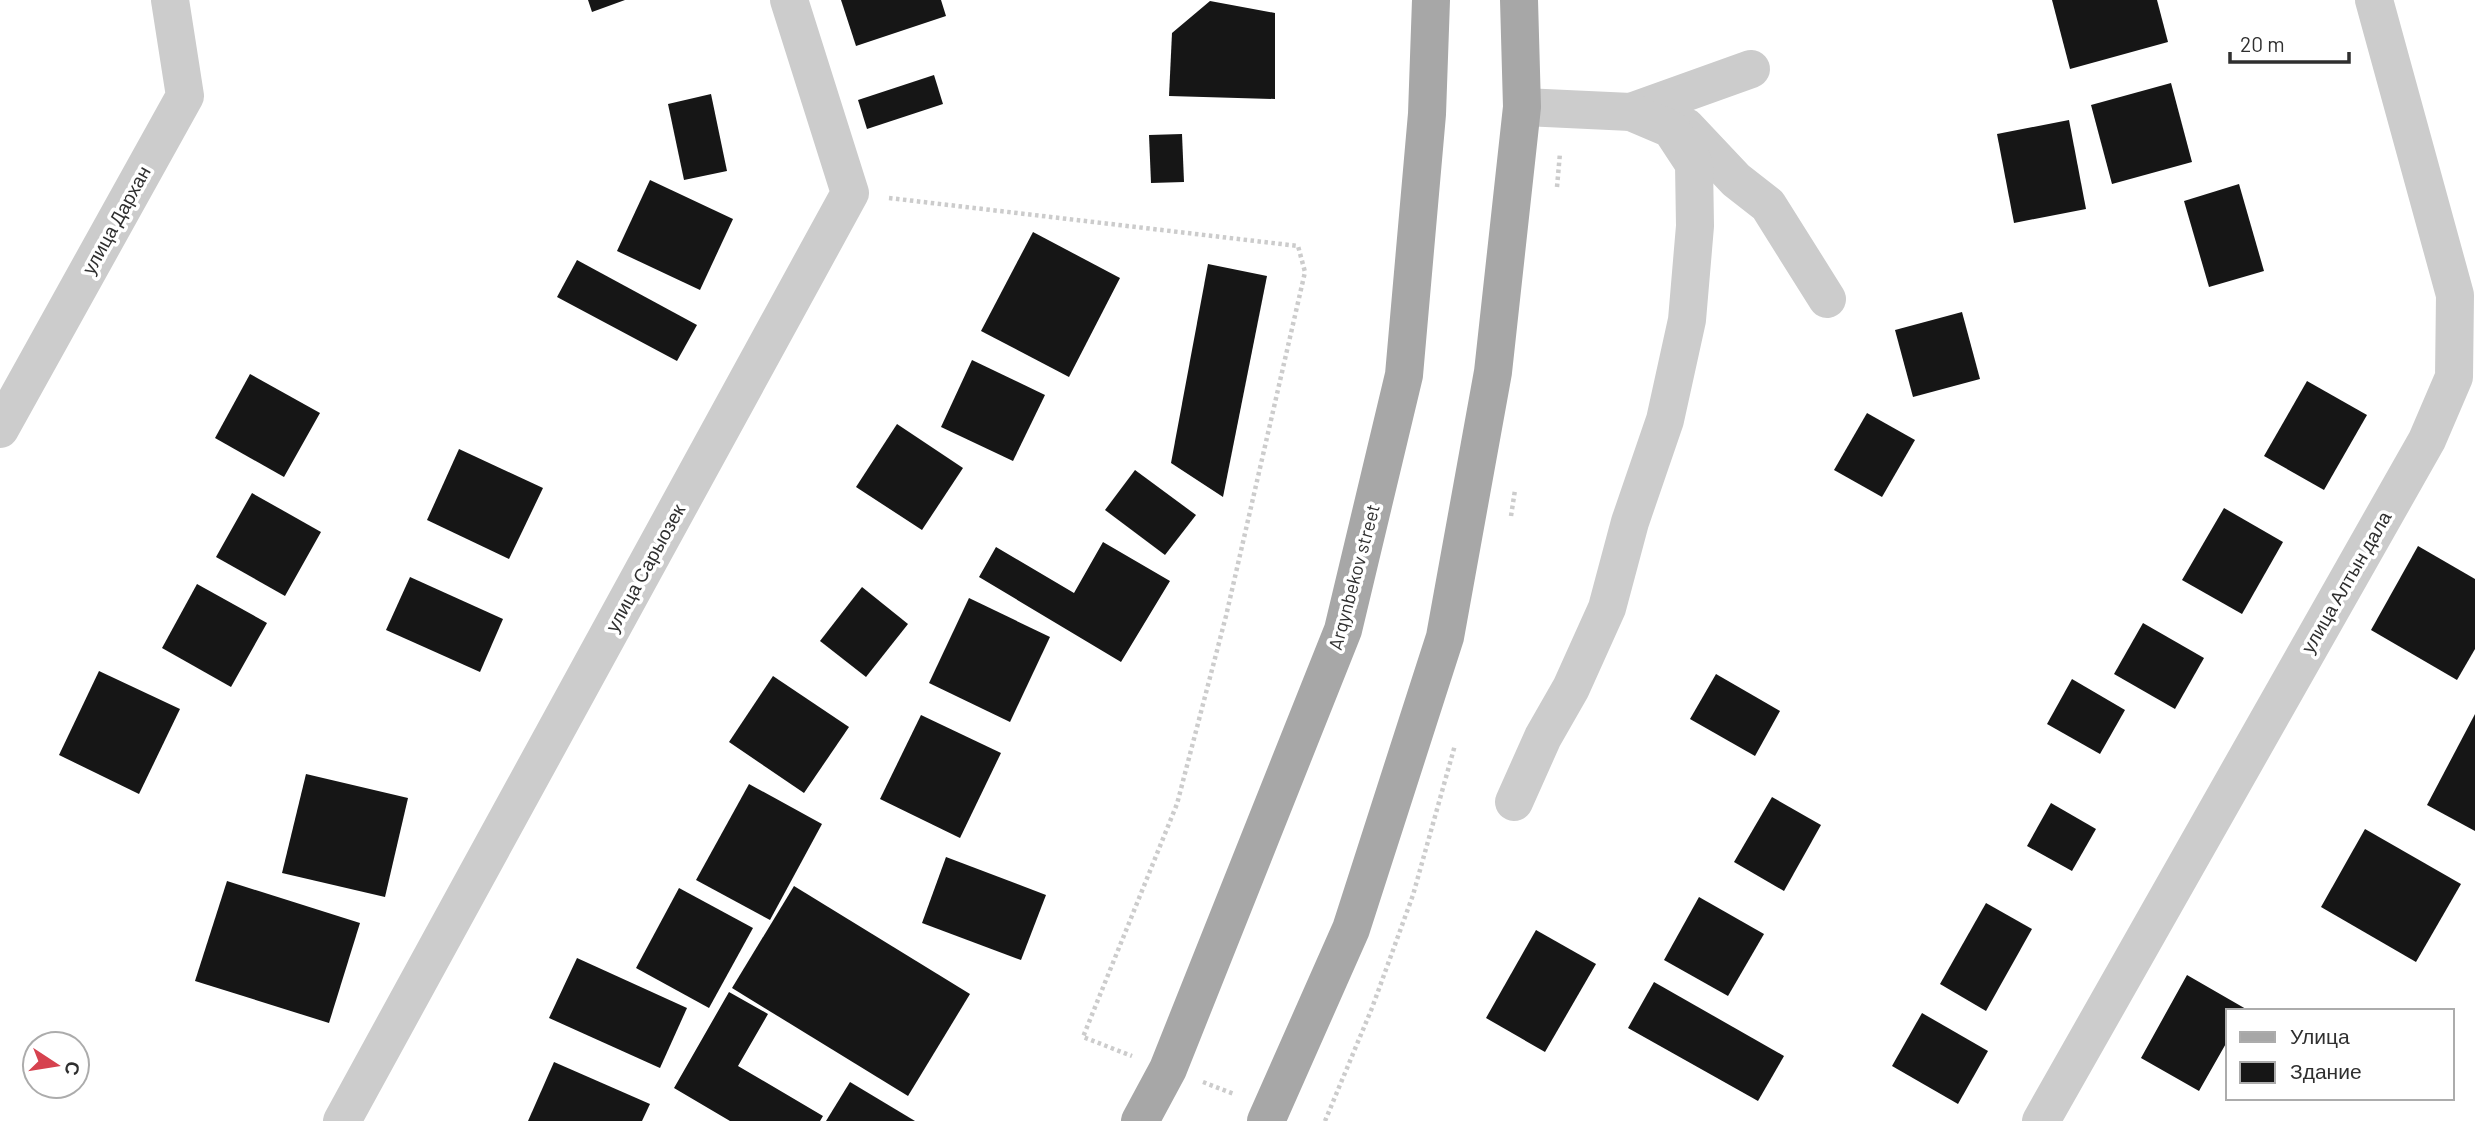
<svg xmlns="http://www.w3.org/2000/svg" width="2475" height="1121" viewBox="0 0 2475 1121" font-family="Barlow,sans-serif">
<rect width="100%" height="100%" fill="#fff"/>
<g fill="#161616">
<path d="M588,0h37l-33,12z"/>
<path d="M841,0h100l5,16 -90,30z"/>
<path d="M2052,0h105l11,42 -98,27z"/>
<path d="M1210,1l65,12v86l-106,-3 3,-63z"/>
<path d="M934,75l9,29 -76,25 -9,-29z"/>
<path d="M2171,83l21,79 -80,22 -21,-79z"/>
<path d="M711,94l16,77 -43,9 -16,-76z"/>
<path d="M2069,120l17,89 -72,14 -17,-89z"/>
<path d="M1182,134l2,48 -33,1 -2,-48z"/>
<path d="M650,180l83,39 -33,71 -83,-39z"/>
<path d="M2239,184l25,87 -55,16 -25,-86z"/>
<path d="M1033,232l87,46 -51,99 -88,-46z"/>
<path d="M577,260l120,65 -20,36 -120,-64z"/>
<path d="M1208,264l59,12 -44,221 -52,-34z"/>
<path d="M1962,312l18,67 -67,18 -18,-67z"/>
<path d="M972,360l73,35 -32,66 -72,-34z"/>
<path d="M250,374l70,39 -36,64 -69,-39z"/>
<path d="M2307,381l60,34 -43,75 -60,-34z"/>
<path d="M1867,413l48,27 -33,57 -48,-27z"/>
<path d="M897,424l66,44 -41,62 -66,-43z"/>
<path d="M459,449l84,39 -34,71 -82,-39z"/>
<path d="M1135,470l61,45 -31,40 -60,-45z"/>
<path d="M252,493l69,39 -36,64 -69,-39z"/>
<path d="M2224,508l59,34 -41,72 -60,-34z"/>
<path d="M1103,542l67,39 -49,81 -142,-85 17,-30 78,46z"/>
<path d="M2418,546l57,33v70l-18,31 -86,-50z"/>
<path d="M410,577l93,42 -23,53 -94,-42z"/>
<path d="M197,584l70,39 -36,64 -69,-39z"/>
<path d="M862,587l46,37 -42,53 -46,-36z"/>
<path d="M969,598l81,39 -40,85 -81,-39z"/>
<path d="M2143,623l61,35 -29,51 -61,-35z"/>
<path d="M99,671l81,38 -41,85 -80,-39z"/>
<path d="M1716,674l64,37 -25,45 -65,-37z"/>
<path d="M773,676l76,51 -45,66 -75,-51z"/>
<path d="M2072,679l53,31 -25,44 -53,-30z"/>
<path d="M2475,714v117l-48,-26z"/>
<path d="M921,715l80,38 -41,85 -80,-39z"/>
<path d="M306,774l102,24 -23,99 -103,-24z"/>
<path d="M749,784l73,40 -52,96 -74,-40z"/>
<path d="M1772,797l49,28 -37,66 -50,-29z"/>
<path d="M2051,803l45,26 -24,42 -45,-25z"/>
<path d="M2365,829l96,55 -45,78 -95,-55z"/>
<path d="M946,857l100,38 -25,65 -99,-37z"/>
<path d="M227,881l133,42 -31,100 -134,-42z"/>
<path d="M794,886l176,108 -62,102 -176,-108z"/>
<path d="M679,888l74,40 -44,80 -73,-40z"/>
<path d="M1699,897l65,37 -36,62 -64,-36z"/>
<path d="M1986,903l46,26 -46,82 -46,-27z"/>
<path d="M1536,930l60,34 -51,88 -59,-34z"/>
<path d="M577,958l110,50 -27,60 -111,-50z"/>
<path d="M2187,975l59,34 -1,2h-17v29l-29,51 -58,-33z"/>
<path d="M1654,982l130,74 -26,45 -130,-73z"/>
<path d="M729,992l39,22 -30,52 85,50 -3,5h-90l-56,-33z"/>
<path d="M1922,1013l66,38 -30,53 -66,-38z"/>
<path d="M554,1062l96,42 -8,17h-114z"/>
<path d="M850,1082l65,39h-89z"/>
</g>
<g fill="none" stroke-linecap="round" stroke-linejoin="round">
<g stroke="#ccc" stroke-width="4.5" stroke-dasharray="3.5 3.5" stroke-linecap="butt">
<path d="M1557,187l3,-34"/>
<path d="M889,198l409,48 7,26 -79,344 -49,188 -94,233 49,19"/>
<path d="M1511,516l4,-26"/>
<path d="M1203,1082l31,12"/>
<path d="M1325,1121l47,-113 41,-113 42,-150"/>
</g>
<g stroke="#ccc" stroke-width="38">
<path d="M1631,112l120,-43"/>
<path d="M1686,127l50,53 32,25 59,94"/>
<path d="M0,429l185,-333 -15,-96"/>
<path d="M1514,802l29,-65 28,-49 36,-80 23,-86 35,-102 22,-100 8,-94 -1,-62 -23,-35 -40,-17 -109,-5"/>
<path d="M342,1121l508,-928 -61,-193"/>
<path d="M2041,1121l386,-681 27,-63 1,-82 -81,-295"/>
</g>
<g stroke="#a7a7a7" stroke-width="38">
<path d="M1140,1121l28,-52 175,-439 61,-255 23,-261 4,-114"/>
<path d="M1266,1121l85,-192 94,-292 48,-265 29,-265 -3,-107"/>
</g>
</g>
<g text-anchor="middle" stroke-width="7" stroke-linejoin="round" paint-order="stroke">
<g font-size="19" fill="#2f2f2f" stroke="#fff">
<text transform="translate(116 220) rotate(-61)" y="7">улица Дархан</text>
<text transform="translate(645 568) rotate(-61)" y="7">улица Сарыозек</text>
<text transform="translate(1354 577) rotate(-75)" y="7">Arqynbekov street</text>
<text transform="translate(2346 582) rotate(-60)" y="7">улица Алтын дала</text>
</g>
</g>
<rect x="2226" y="1009" width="228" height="91" fill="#ffffff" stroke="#acacac" stroke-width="2"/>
<rect x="2240" y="1032" width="35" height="10" fill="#a7a7a7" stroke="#acacac" stroke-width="2"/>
<text x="2290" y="1044" font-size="21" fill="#2f2f2f">Улица</text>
<rect x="2240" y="1062" width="35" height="21" fill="#161616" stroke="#acacac" stroke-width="2"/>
<text x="2290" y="1079" font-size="21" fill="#2f2f2f">Здание</text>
<g transform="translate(56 1065) rotate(102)"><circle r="33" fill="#ffffff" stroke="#acacac" stroke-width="2"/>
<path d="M0-5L12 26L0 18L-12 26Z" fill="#d6424f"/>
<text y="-10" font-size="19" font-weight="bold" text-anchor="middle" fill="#2f2f2f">С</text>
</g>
<path d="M2230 52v10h119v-10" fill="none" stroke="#2f2f2f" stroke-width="3.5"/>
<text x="2240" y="52" font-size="21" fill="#2f2f2f" stroke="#ffffff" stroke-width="5" paint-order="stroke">20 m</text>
</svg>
